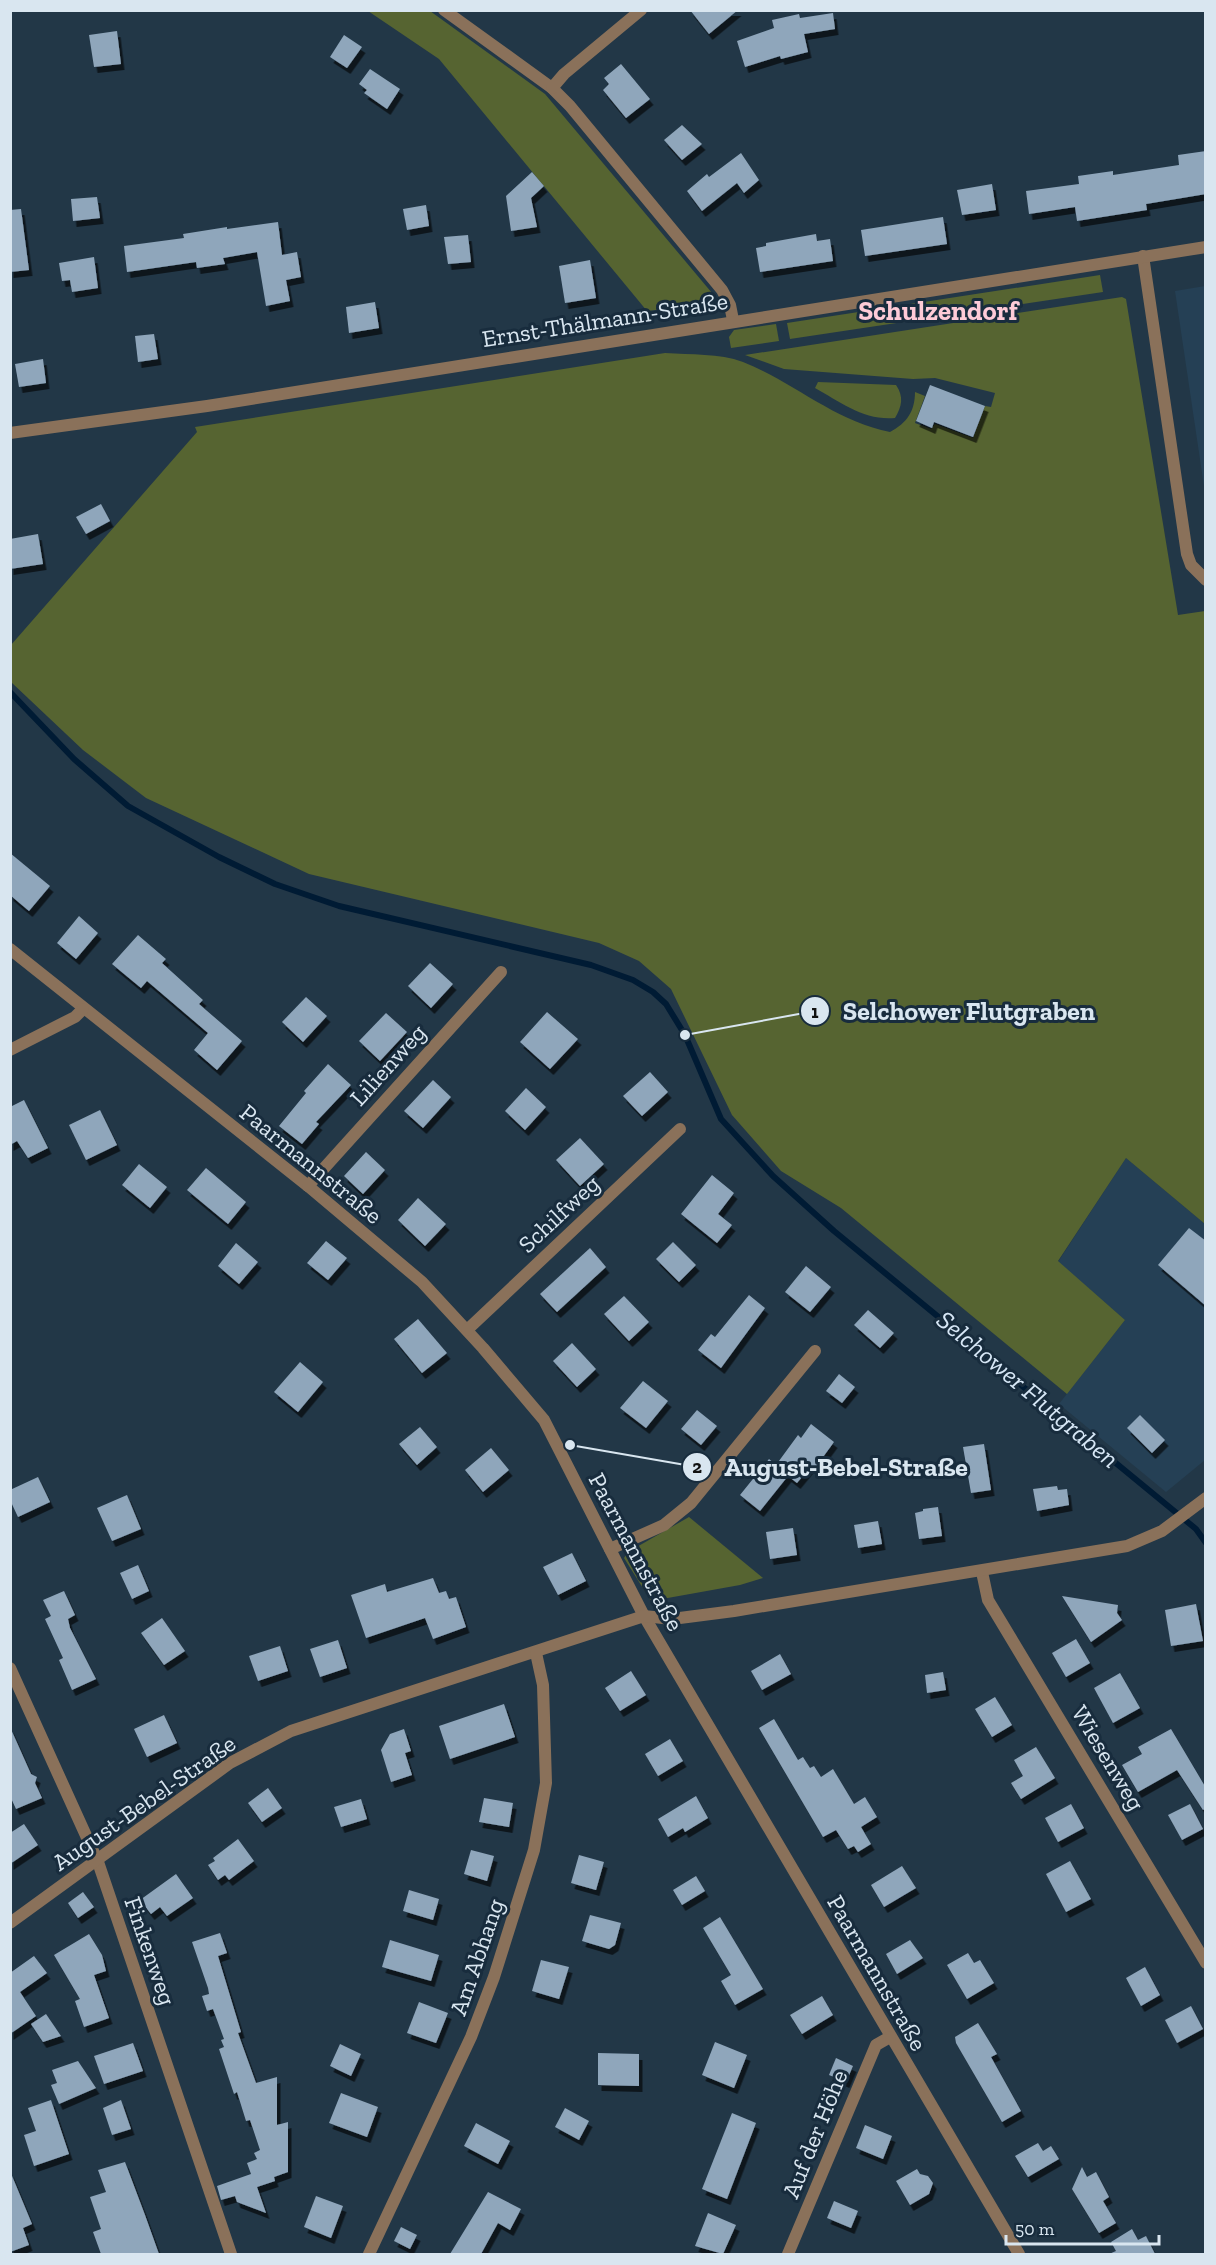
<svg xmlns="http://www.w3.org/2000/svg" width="1216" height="2265" viewBox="0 0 1216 2265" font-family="'Zilla Slab',serif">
<defs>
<filter id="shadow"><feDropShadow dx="3.5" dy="6" stdDeviation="0" flood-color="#0009"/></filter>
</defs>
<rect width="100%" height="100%" fill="#223747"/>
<g fill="#254055">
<path d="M1205,286h1l-1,207 -30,-202z"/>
<path d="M1126,1158l79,66v236l-39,32 -107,-88 66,-84 -67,-58z"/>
</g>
<g fill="#566431">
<path d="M368,11h62l115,83 167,199 2,10 -67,8 -208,-252z"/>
<path d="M1100,275l3,17 -313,47 -3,-16z"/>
<path d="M1122,297l4,2 52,316 27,-4v613l-79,-66 -68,103 67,59 -58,74 -226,-186 -60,-37 -49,-56 -61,-126 -32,-28 -40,-18 -290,-69 -163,-76 -63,-48 -72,-68v-37l186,-213 -2,-5 470,-74c26,2 54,0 78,9 50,20 93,60 147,70 17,-9 25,-21 25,-40l10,4 -10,27 16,6 4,-5 38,14 12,-32 6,1 4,-14 -60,-15 -22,1 -129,-10 -39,-14z"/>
<path d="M776,324l3,17 -48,7 -2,-11 5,-7z"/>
<path d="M818,382l78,3c8,12 6,21 -1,33 -30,3 -55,-16 -80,-30z"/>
<path d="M689,1517l74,61 -23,7 -89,16 -27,-43 4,-6z"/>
</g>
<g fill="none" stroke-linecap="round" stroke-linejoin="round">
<path stroke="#001b34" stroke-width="6" d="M10,692l64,67 54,47 91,51 56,27 64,22 252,59 42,15 20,12 13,12 19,31 36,84 52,57 61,55 362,298 10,14"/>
</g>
<g fill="#8fa6bb" filter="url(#shadow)">
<path d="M690,10h48l-29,24z"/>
<path d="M833,13l2,16 -31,5 4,18 -27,7 -1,-3 -35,11 -8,-26 37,-13 -2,-8 27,-6 1,4z"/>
<path d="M117,31l4,33 -27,3 -5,-32z"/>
<path d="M344,35l18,12 -15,21 -17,-11z"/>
<path d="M621,64l29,35 -24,19 -23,-28 6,-6 -5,-6z"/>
<path d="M370,69l30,20 -13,20 -23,-16 3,-3 -8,-6z"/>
<path d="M682,125l20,19 -20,16 -18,-20z"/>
<path d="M1206,151v43l-60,10 1,6 -70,11 -2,-14 -46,7 -3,-23 53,-7 -1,-8 35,-5v4l66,-10 -1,-10z"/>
<path d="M741,153l18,27 -15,13 -7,-10 -35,28 -15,-20 20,-17 2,3z"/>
<path d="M532,172l12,14 -13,12 6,29 -26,4 -5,-35z"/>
<path d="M992,184l4,26 -34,5 -5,-25z"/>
<path d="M97,197l3,21 -27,3 -2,-22z"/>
<path d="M426,205l3,21 -22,4 -4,-21z"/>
<path d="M21,209l8,61 -19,2v-62z"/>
<path d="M943,217l4,27 -82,12 -4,-26z"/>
<path d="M278,222l4,33 15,-3 4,25 -15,3 4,21 -24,5 -9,-54 -34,6 2,6 -28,4 -1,-6 -69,10 -3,-26 60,-8 -1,-4 44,-7v2z"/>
<path d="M816,234l1,7 13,-2 3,22 -73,11 -4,-24 10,-2v-3z"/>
<path d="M468,235l3,27 -23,2 -4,-27z"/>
<path d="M94,257l4,31 -26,4 -2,-12 -8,1 -3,-18z"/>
<path d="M590,260l6,38 -31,5 -6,-37z"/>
<path d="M375,302l4,26 -30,5 -3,-26z"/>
<path d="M154,334l4,25 -20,3 -3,-26z"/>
<path d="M43,359l3,24 -27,4 -4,-23z"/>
<path d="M930,385l55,21 -12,31 -39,-15 -2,6 -16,-7z"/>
<path d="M101,504l9,17 -24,13 -10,-17z"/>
<path d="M38,534l5,30 -33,5v-30z"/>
<path d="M10,853l40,33 -21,25 -19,-16z"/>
<path d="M79,916l19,17 -22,26 -19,-16z"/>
<path d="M138,935l28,24 -4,4 41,37 -4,4 43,37 -25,29 -23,-20 14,-17 -61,-52 -6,7 -29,-24z"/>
<path d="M430,963l23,21 -22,24 -23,-22z"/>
<path d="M306,997l21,19 -24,26 -21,-20z"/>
<path d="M547,1012l31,27 -28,30 -30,-27z"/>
<path d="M386,1013l21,19 -27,29 -21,-20z"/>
<path d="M328,1064l23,21 -35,37 3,2 -17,20 -23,-18 27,-33 -2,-2z"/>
<path d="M650,1072l18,20 -26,24 -19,-20z"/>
<path d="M433,1080l18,17 -28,31 -19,-17z"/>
<path d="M526,1088l20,19 -21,23 -20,-19z"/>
<path d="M24,1100l24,48 -20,10 -11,-17 -7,4v-38z"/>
<path d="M100,1110l17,35 -31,15 -17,-35z"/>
<path d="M580,1138l24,26 -24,22 -24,-26z"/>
<path d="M366,1152l19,18 -22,24 -19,-18z"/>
<path d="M139,1164l28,23 -17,21 -28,-23z"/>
<path d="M206,1168l40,34 -18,22 -41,-34z"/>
<path d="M712,1175l22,18 -16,21 14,11 -15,18 -36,-29z"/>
<path d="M418,1198l28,26 -21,22 -27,-26z"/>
<path d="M1189,1228l17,13v65l-48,-41z"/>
<path d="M326,1241l21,17 -19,22 -21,-17z"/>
<path d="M673,1242l23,23 -17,17 -23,-23z"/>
<path d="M236,1243l22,19 -19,22 -21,-18z"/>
<path d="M590,1248l16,19 -49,45 -17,-18z"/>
<path d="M806,1266l25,21 -21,25 -25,-20z"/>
<path d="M749,1295l16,13 -44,60 -23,-18 13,-16 4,3z"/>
<path d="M624,1296l25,26 -20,19 -25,-27z"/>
<path d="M868,1310l26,23 -14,15 -26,-23z"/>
<path d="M418,1319l29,34 -25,20 -28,-34z"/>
<path d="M572,1343l24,26 -19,18 -24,-26z"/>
<path d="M300,1362l23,20 -25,30 -24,-20z"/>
<path d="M839,1374l16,13 -13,16 -16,-12z"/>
<path d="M643,1381l25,20 -22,27 -26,-20z"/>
<path d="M697,1410l20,16 -16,19 -20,-16z"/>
<path d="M1140,1415l25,25 -13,13 -25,-25z"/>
<path d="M811,1424l23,18 -19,26 -4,-2 -14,17 -9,-7 -28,35 -20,-16 29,-36 7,6 22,-30 3,3z"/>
<path d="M420,1427l17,20 -20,18 -18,-21z"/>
<path d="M984,1444l7,46 -20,3 -8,-46z"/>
<path d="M491,1448l18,22 -26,22 -18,-22z"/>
<path d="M38,1477l12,25 -32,15 -8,-17v-10z"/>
<path d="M1057,1486l1,4 9,-1 2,16 -32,6 -4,-22z"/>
<path d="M127,1495l14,34 -29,12 -15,-33z"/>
<path d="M938,1507l4,29 -23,3 -4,-26 8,-2v-2z"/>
<path d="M878,1521l4,23 -24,4 -4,-23z"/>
<path d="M793,1528l4,27 -27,4 -4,-27z"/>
<path d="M572,1553l14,28 -28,14 -15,-28z"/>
<path d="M138,1565l11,26 -17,8 -12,-26z"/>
<path d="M433,1578l6,15 7,-2 3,8 7,-2 10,30 -33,12 -8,-21 -59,20 -15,-43 34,-11 2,8z"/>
<path d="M64,1591l11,24 -7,4 2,9 26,51 -24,11 -13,-30 4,-2 -18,-39 6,-3 -8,-16z"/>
<path d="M1062,1596l56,9 -1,8 5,7 -31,22z"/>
<path d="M1196,1604l7,37 -32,5 -6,-36z"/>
<path d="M162,1618l23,33 -21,14 -23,-32z"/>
<path d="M1076,1639l14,24 -24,14 -14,-24z"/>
<path d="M338,1640l9,28 -27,9 -10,-28z"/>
<path d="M280,1646l8,25 -30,10 -9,-25z"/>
<path d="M780,1654l11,20 -29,16 -11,-19z"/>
<path d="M631,1671l15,24 -26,16 -15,-23z"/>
<path d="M943,1672l3,18 -19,3 -2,-18z"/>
<path d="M1120,1673l20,35 -27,15 -19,-35z"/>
<path d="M995,1697l17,28 -20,12 -17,-28z"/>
<path d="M504,1704l11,33 -65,22 -11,-33z"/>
<path d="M164,1715l13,28 -30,14 -13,-28z"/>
<path d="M774,1719l24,41 5,-3 7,11 4,-2 7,11 12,-8 21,35 11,-7 12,20 -16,10 10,17 -13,8 -4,-6 -6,3 -12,-19 -13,7 -64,-109z"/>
<path d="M10,1727l21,47 6,3 -2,6 7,15 -26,11 -6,-13z"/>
<path d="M404,1729l7,22 -6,2 7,22 -21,7 -10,-32 9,-16z"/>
<path d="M1171,1729l35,59v20l-3,2 -26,-40 -39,22 -16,-27 20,-11 -4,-7z"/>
<path d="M670,1739l13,22 -25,15 -13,-22z"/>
<path d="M1036,1747l19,31 -34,21 -10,-16 12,-7 -9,-16z"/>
<path d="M268,1788l14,20 -20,14 -14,-19z"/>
<path d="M696,1796l12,22 -23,14 -2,-4 -15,9 -10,-18z"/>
<path d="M484,1798l29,5 -4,24 -30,-5z"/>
<path d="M361,1799l6,20 -26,8 -7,-20z"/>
<path d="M1071,1804l13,24 -26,14 -13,-24z"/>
<path d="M1190,1804l13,25 -21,11 -14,-25z"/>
<path d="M24,1824l14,21 -28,19v-31z"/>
<path d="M238,1839l16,22 -25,19 -4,-5 -7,5 -10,-15 7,-4 -2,-3z"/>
<path d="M471,1850l23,6 -7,25 -23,-7z"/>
<path d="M579,1855l25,7 -8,28 -25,-7z"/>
<path d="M1070,1861l21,38 -25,13 -20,-38z"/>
<path d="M902,1866l14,22 -32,19 -13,-22z"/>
<path d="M176,1874l17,24 -26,18 -7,-9 -9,7 -11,-14z"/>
<path d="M696,1876l9,15 -23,14 -9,-15z"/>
<path d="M409,1890l30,9 -6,21 -30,-9z"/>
<path d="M83,1892l11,15 -16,11 -10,-15z"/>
<path d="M590,1915l31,8 -6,22 -6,4 -27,-8z"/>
<path d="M720,1917l43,72 -28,16 -14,-24 10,-6 -28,-47z"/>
<path d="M220,1933l7,20 -9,3 23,76 -3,1 18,50 21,-6v48l11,-3v50l-14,5 1,4 -18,6 9,26 -29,-11 -2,-6 -14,4 -4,-14 34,-12 -4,-11 10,-4 -3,-6 6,-3 -10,-30 -4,1 -9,-29 -3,2 -15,-45 5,-2 -3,-7 3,-1 -11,-30 -6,2 -5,-15 7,-2 -1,-6 -16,-46z"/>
<path d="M89,1934l13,21 4,16 -12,4 15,43 -25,9 -9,-26 5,-2 -26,-44z"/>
<path d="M390,1940l49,15 -8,26 -49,-14z"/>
<path d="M910,1940l13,18 -26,16 -11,-20z"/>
<path d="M968,1953l6,10 6,-3 14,23 -27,16 -20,-34z"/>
<path d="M34,1956l13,17 -27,19 16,24 -26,18v-61z"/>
<path d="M541,1960l28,7 -10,32 -27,-8z"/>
<path d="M1145,1967l15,28 -19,11 -15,-28z"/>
<path d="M822,1996l11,19 -31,19 -12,-19z"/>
<path d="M419,2002l29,11 -12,30 -29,-10z"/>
<path d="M1191,2006l12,23 -26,14 -12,-23z"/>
<path d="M46,2014l15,22 -18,6 -12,-18z"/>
<path d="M978,2023l19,31 -6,3 30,54 -19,11 -46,-79 -1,-6z"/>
<path d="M715,2042l32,13 -13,33 -32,-13z"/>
<path d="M133,2043l10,28 -39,13 -10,-28z"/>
<path d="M340,2044l21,10 -10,22 -21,-10z"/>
<path d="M598,2053l41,1v32l-41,-1z"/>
<path d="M836,2058l17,8 -7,16 -17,-7z"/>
<path d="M78,2061l18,27 -37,16 -8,-19 6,-2 -5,-13z"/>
<path d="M341,2093l37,14 -11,30 -38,-14z"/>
<path d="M51,2100l18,54 -35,12 -10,-31 12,-4 -8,-23z"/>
<path d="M121,2100l10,29 -19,6 -9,-27z"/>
<path d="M565,2108l24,13 -10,19 -24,-13z"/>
<path d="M732,2113l24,10 -29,76 -25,-10z"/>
<path d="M476,2123l34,18 -12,23 -34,-18z"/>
<path d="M865,2125l27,11 -9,23 -27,-11z"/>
<path d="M1038,2143l5,8 8,-5 8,13 -31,18 -13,-21z"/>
<path d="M125,2162l20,53 14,39h-58l-8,-22 8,-3 -11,-32 16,-5 -8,-22z"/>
<path d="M1082,2167l5,10 9,-5 13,25 -6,4 13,22 -17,10 -27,-44z"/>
<path d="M917,2169l3,5 8,2 5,7 -4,11 -19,11 -14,-24z"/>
<path d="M10,2171l22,53 -9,4 6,17 -19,7z"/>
<path d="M488,2192l33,17 -11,21 -12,-7 -17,31h-31z"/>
<path d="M316,2196l27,10 -12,32 -27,-11z"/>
<path d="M834,2201l24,10 -7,17 -24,-10z"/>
<path d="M708,2213l28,12 -13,29 -28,-8z"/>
<path d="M401,2227l16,8 -7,14 -16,-8z"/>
<path d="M1132,2229l6,11 8,-4 9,18h-46l7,-3 -5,-9z"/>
</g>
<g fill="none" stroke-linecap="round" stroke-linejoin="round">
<g stroke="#8a715a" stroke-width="12">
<path d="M444,10l108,78 18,18 152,184 8,15 3,15"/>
<path d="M552,88l12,-14 77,-64"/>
<path d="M1143,256l44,298 4,11 15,15"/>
<path d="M10,949l298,237 114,96 61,66 61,72 100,196 375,638"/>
<path d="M10,1050l65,-33 8,-8"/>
<path d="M308,1186l193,-214"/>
<path d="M467,1330l213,-201"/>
<path d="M610,1549l54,-24 27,-22 124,-152"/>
<path d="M982,1572l6,28 218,363"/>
<path d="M10,1668l88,194 133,392"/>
<path d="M10,1923l220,-160 61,-32 353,-115 28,3 62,-8 393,-65 35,-15 44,-33"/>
<path d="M369,2254l102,-217 23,-60 40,-127 12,-67 -3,-98 -7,-32"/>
<path d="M788,2254l88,-209 14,-8"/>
</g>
<path stroke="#8a715a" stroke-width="12" d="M10,433l197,-27 999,-159"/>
</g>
<g text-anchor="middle" stroke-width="6" stroke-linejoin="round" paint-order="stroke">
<g font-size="24" fill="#d9e6f0" stroke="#182c3d">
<text transform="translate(605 320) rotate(-9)" y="8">Ernst-Thälmann-Straße</text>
<text transform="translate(388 1065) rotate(-48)" y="8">Lilienweg</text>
<text transform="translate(311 1164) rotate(39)" y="8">Paarmannstraße</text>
<text transform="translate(559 1214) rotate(-43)" y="8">Schilfweg</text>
<text transform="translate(636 1552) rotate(62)" y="8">Paarmannstraße</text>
<text transform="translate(1108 1758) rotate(59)" y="8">Wiesenweg</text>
<text transform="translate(144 1803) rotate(-35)" y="8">August-Bebel-Straße</text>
<text transform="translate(150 1951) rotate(71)" y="8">Finkenweg</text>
<text transform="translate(477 1957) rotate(-71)" y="8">Am Abhang</text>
<text transform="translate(877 1973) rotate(60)" y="8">Paarmannstraße</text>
<text transform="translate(815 2134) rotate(-68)" y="8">Auf der Höhe</text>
</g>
<g font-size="26" font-style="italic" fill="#d7e7f6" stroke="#182c3d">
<text transform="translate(1028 1389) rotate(40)" y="9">Selchower Flutgraben</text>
</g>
<g font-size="27" font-weight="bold" fill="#fecbd7" stroke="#182c3d">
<text x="938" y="320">Schulzendorf</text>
</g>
</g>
<path fill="none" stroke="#d9e6f0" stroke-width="2" d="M685 1035L815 1011M570 1445L697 1467"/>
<g fill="#d9e6f0" stroke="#182c3d" stroke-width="2">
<circle cx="685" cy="1035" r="6"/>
<circle cx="570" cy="1445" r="6"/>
<circle cx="815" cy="1011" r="15"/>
<circle cx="697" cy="1467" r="15"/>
</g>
<g font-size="18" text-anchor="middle" font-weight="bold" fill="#111">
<text x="815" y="1018">1</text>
<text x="697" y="1473">2</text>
</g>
<g font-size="26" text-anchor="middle" font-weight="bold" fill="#d9e6f0" stroke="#182c3d" stroke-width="6" stroke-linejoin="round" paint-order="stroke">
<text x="969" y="1020">Selchower Flutgraben</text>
<text x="846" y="1476">August-Bebel-Straße</text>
</g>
<rect width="1216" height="2265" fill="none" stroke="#d9e6f0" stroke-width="24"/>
<path d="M1006 2235v9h153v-9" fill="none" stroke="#d9e6f0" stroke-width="3"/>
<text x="1015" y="2235" font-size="18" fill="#d9e6f0" stroke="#182c3d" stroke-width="4.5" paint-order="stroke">50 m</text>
</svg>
